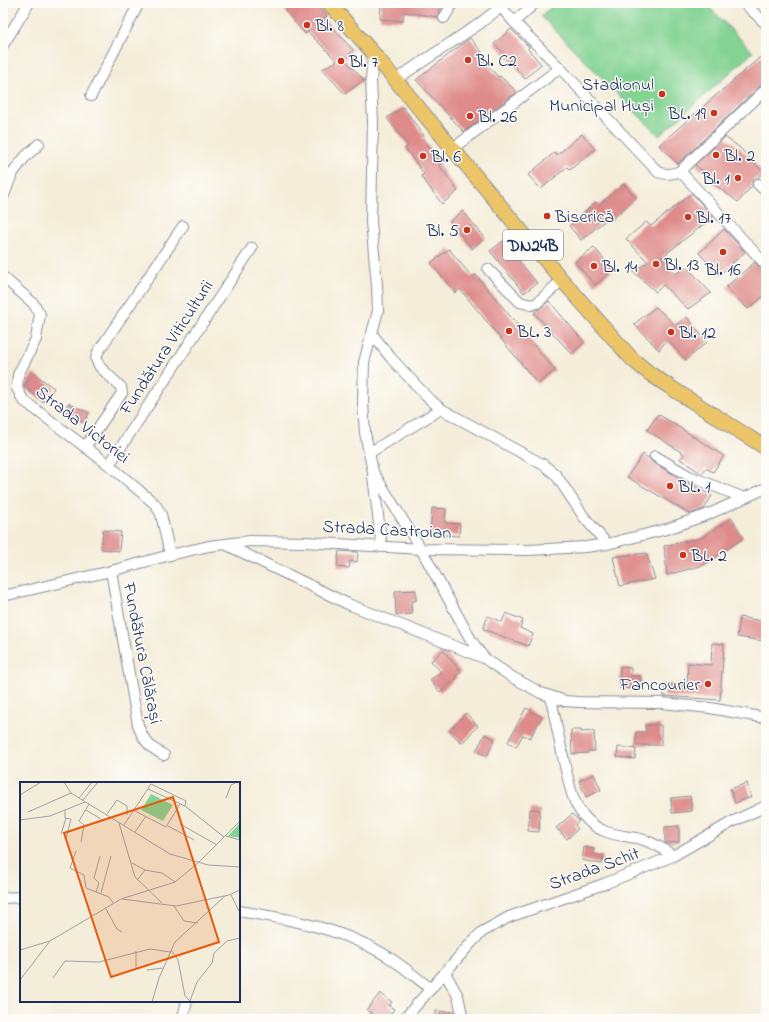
<svg xmlns="http://www.w3.org/2000/svg" width="769" height="1022" viewBox="0 0 769 1022" font-family="'Indie Flower',sans-serif">
<rect width="100%" height="100%" fill="#fdfcf7"/>
<filter id="ink" filterUnits="userSpaceOnUse"><feTurbulence type="fractalNoise" baseFrequency=".025" numOctaves="2"/><feDisplacementMap in="SourceGraphic" scale="8" xChannelSelector="R" yChannelSelector="G"/><feConvolveMatrix kernelMatrix="1 2 1 2 8 2 1 2 1" color-interpolation-filters="sRGB"/></filter>
<filter id="wash" filterUnits="userSpaceOnUse"><feTurbulence type="fractalNoise" baseFrequency=".012" numOctaves="4" result="noise"/><feDisplacementMap in="SourceGraphic" scale="16" xChannelSelector="R" yChannelSelector="G"/><feGaussianBlur stdDeviation="0.9" result="paint"/><feColorMatrix in="noise" values="0 0 0 0 0 0 0 0 0 0 0 0 0 0 0 0 0 1.4 0 .05"/><feComposite in="paint" operator="in"/></filter>
<g filter="url(#wash)">
<rect width="100%" height="100%" fill="#f4edd9"/>
<path fill="#83d393" stroke="#4f8178" d="M556,3h149l48,49 -94,84 -118,-120z"/>
<g id="blocks">
<g fill="#de8b89">
<path d="M293,3h22l12,13 -3,2 29,32 -8,10 19,20 -19,14 -23,-25 15,-8 -29,-29 -3,2 -20,-23z"/>
<path d="M381,3h59l-2,14 -34,-5 -1,9 -23,-2z"/>
<path d="M511,29l18,18 -1,2 13,15 -16,15 -20,-25 -11,-10z"/>
<path d="M470,38l12,14 -2,5 18,20 2,-1 17,16 -53,40 -48,-52z"/>
<path d="M766,52v30l-4,2 -84,80 -19,-19z"/>
<path d="M403,107l21,29 -2,1 19,26 -2,2 19,26 -16,13 -21,-28 3,-2 -19,-26 3,-2 -21,-28z"/>
<path d="M582,134l13,15 -25,21 -3,-3 -26,22 -13,-14 27,-23 2,3z"/>
<path d="M725,137l14,10 24,25 -5,6 -5,2 -1,6 -14,16 -25,-19 2,-2 -20,-16z"/>
<path d="M624,184l12,14 -26,23 -2,-3 -27,22 -12,-14 27,-24 3,3z"/>
<path d="M692,193l21,24 -51,40 13,17 12,-7 24,26 -23,16 -25,-24 -7,7 -23,-21 15,-9 -22,-23 20,-17 5,4z"/>
<path d="M463,211l22,27 -13,11 -22,-28z"/>
<path d="M724,229l21,23 -26,23 -20,-22z"/>
<path d="M503,241l34,42 -13,10 -34,-42z"/>
<path d="M594,247l19,23 -18,15 -20,-23z"/>
<path d="M449,249l23,28 4,-2 79,95 -17,14 -78,-95 -5,4 -24,-30z"/>
<path d="M755,262l11,12v20l-18,15 -22,-22z"/>
<path d="M549,301l35,41 -12,12 -38,-41z"/>
<path d="M656,307l19,18 12,-8 20,25 -21,18 -19,-20 -8,10 -25,-26z"/>
<path d="M33,373l21,15 -10,14 -20,-15z"/>
<path d="M68,403l21,10 -5,10 -21,-10z"/>
<path d="M658,414l66,42 -11,16 -7,-4 -4,6 -22,-15 4,-5 -37,-24z"/>
<path d="M643,454l6,4 3,4 60,34 -8,13 -14,5 -63,-37z"/>
<path d="M432,508l14,1 -1,14 15,1 -1,12 -29,-2z"/>
<path d="M732,518l11,20 -39,27 -37,10 -3,-29 37,-8z"/>
<path d="M103,530l18,2 -2,19 -18,-2z"/>
<path d="M339,551l19,1 -1,10 -7,-1 -1,7 -12,-1z"/>
<path d="M646,553l9,26 -35,7 -7,-29z"/>
<path d="M416,590v11h-5l1,13 -16,1 -1,-24z"/>
<path d="M506,613l17,7 -3,8 13,6 -5,12 -45,-17 5,-13 14,6z"/>
<path d="M740,617l26,5 -2,19 -27,-4z"/>
<path d="M712,643l12,1 -4,56 -56,-4 1,-12 22,1 1,-22 23,2z"/>
<path d="M443,650l18,22 -5,4 1,2 -17,14 -10,-12 11,-8 -10,-11z"/>
<path d="M620,667l11,1v8h10v13l-21,-1z"/>
<path d="M526,708l16,9 -12,21 -7,-3 -7,12 -8,-5z"/>
<path d="M466,713l12,13 -16,17 -13,-12z"/>
<path d="M645,725h16v20h-25v-13h10z"/>
<path d="M571,730h10v2l13,-1 1,20h-7v2l-16,1z"/>
<path d="M485,734l10,5 -8,17 -11,-5z"/>
<path d="M618,747l18,2 -1,10 -18,-2z"/>
<path d="M594,774l7,16 -15,7 -7,-16z"/>
<path d="M747,783l4,14 -16,6 -5,-14z"/>
<path d="M690,796l2,15 -20,2 -1,-15z"/>
<path d="M530,809l10,1 -1,22 -11,-1z"/>
<path d="M572,814l7,7 -4,4 3,4 -11,10 -11,-11z"/>
<path d="M679,826v16l-14,1v-16z"/>
<path d="M584,847l10,2 -1,5 10,2 -1,8 -20,-4z"/>
<path d="M380,993l12,9 -3,4 5,3 -7,10h-8l-12,-9z"/>
<path d="M436,1011l17,1v7h-17z"/>
</g>
</g>
</g>
<g filter="url(#ink)">
<use href="#blocks" fill-opacity="0" stroke="#888e9c" stroke-width="1"/>
<g fill="none" stroke-linecap="round" stroke-linejoin="round">
<defs>
<g id="minor">
<path d="M744,3l22,21"/>
<path d="M501,7l13,15 46,46 98,104c8,3 14,3 22,-1l86,-82"/>
<path d="M444,18l9,-15"/>
<path d="M514,22l21,-19"/>
<path d="M3,45l26,-42"/>
<path d="M373,53l-2,28 2,40 -2,101 6,63 1,26 -14,51 -1,41 2,30 8,39 48,77 50,91 13,18"/>
<path d="M395,80l84,-56 27,-21"/>
<path d="M91,96l48,-93"/>
<path d="M452,149l108,-81"/>
<path d="M680,171l86,94"/>
<path d="M758,184l8,8"/>
<path d="M3,198l9,-24 13,-17 14,-13"/>
<path d="M488,269l32,33 11,3 6,-2 25,-23"/>
<path d="M3,277l30,26 7,11 -4,25 -18,36 -1,13 6,12 86,65 46,39 6,10 9,41"/>
<path d="M372,334l19,24 35,38 15,13 103,56 12,10 28,42 23,27"/>
<path d="M85,447l37,-54 -1,-6 -21,-20 -4,-8 2,-7 85,-126"/>
<path d="M369,453l72,-44"/>
<path d="M655,456l34,20 55,22"/>
<path d="M109,465l143,-217"/>
<path d="M373,476l9,71"/>
<path d="M225,544l123,60 136,54 28,19 29,16 24,8 13,1 84,1 48,5 56,10"/>
<path d="M111,571l27,154c5,15 12,23 26,30"/>
<path d="M3,596l108,-25 59,-16 39,-9 41,-5 55,1 116,7 107,1 58,-3 21,-3 60,-15 42,-15 57,-26"/>
<path d="M551,697c4,23 9,46 14,69 4,16 7,36 18,49 5,6 12,12 19,15 12,6 26,6 39,9 12,4 22,9 32,17"/>
<path d="M3,898l18,-1"/>
<path d="M239,911c51,8 106,18 151,47 14,9 27,20 41,31"/>
<path d="M445,973l13,23 5,23"/>
<path d="M183,1017l4,-16"/>
<path d="M404,1019l67,-76 11,-11 27,-15 95,-33 69,-28 59,-34 34,-16"/>
</g>
<path id="highway" d="M329,3l44,50 189,227 70,79 17,14 24,16 93,59"/>
</defs>
<use href="#minor" stroke="#888e9c" stroke-width="12"/>
<use href="#highway" stroke="#888e9c" stroke-width="16"/>
<use href="#minor" stroke="#fff" stroke-width="10"/>
<use href="#highway" stroke="#edc569" stroke-width="14"/>
</g>
</g>
<g fill="#c8321e" stroke="#fdfcf7" stroke-width="1.5">
<circle cx="307" cy="25" r="4"/>
<circle cx="468" cy="60" r="4"/>
<circle cx="341" cy="61" r="4"/>
<circle cx="662" cy="94" r="4"/>
<circle cx="714" cy="113" r="4"/>
<circle cx="470" cy="116" r="4"/>
<circle cx="716" cy="155" r="4"/>
<circle cx="423" cy="156" r="4"/>
<circle cx="738" cy="178" r="4"/>
<circle cx="547" cy="216" r="4"/>
<circle cx="688" cy="217" r="4"/>
<circle cx="467" cy="230" r="4"/>
<circle cx="723" cy="252" r="4"/>
<circle cx="656" cy="264" r="4"/>
<circle cx="594" cy="266" r="4"/>
<circle cx="509" cy="331" r="4"/>
<circle cx="671" cy="332" r="4"/>
<circle cx="670" cy="486" r="4"/>
<circle cx="683" cy="555" r="4"/>
<circle cx="708" cy="684" r="4"/>
</g>
<g text-anchor="middle" stroke-width="3" stroke-linejoin="round" paint-order="stroke">
<rect fill="#fdfcf7" stroke="#5f6c8c" stroke-width="1" x="503" y="230" width="60" height="30" rx="3"/>
<g font-size="17" font-weight="bold" fill="#1b2f5e">
<text x="533" y="251">DN24B</text>
</g>
<g font-size="18" fill="#1b2f5e" stroke="#fdfcf7" text-anchor="start">
<text x="315" y="31">Bl. 8</text>
<text x="476" y="66">Bl. C2</text>
<text x="349" y="67">Bl. 7</text>
<text x="654" y="90" text-anchor="end">Stadionul<tspan x="654" dy="21">Municipal Huși</tspan></text>
<text x="706" y="119" text-anchor="end">BL. 19</text>
<text x="478" y="122">Bl. 26</text>
<text x="724" y="161">Bl. 2</text>
<text x="431" y="162">Bl. 6</text>
<text x="730" y="184" text-anchor="end">Bl. 1</text>
<text x="555" y="222">Biserică</text>
<text x="696" y="223">Bl. 17</text>
<text x="459" y="236" text-anchor="end">Bl. 5</text>
<text x="664" y="270">Bl. 13</text>
<text x="602" y="272">Bl. 14</text>
<text x="723" y="275" text-anchor="middle">Bl. 16</text>
<text x="517" y="337">BL. 3</text>
<text x="679" y="338">Bl. 12</text>
<text x="678" y="492">BL. 1</text>
<text x="691" y="561">BL. 2</text>
<text x="700" y="690" text-anchor="end">Fancourier</text>
</g>
<g font-size="18" fill="#1b2f5e" stroke="#fdfcf7">
<text transform="translate(166 347) rotate(-57)" y="6">Fundătura Viticulturii</text>
<text transform="translate(83 424) rotate(38)" y="6">Strada Victoriei</text>
<text transform="translate(387 529) rotate(3)" y="6">Strada Castroian</text>
<text transform="translate(143 653) rotate(79)" y="6">Fundătura Călărași</text>
<text transform="translate(594 868) rotate(-20)" y="6">Strada Schit</text>
</g>
</g>
<g transform="translate(20 782)">
<rect width="220" height="220" fill="#f4edd9"/>
<path d="M131,12l22,11 -10,16 -22,-11zM220,41v15l-12,-2z" fill="#83d393"/>
<path fill="none" stroke="#9da1a8" stroke-width="1" d="M44,0l7,11 99,61 38,11 32,2M128,7l37,17 39,31M0,13l21,-13M59,16l13,-16M206,16l5,-13 6,-3M63,18l15,-18M45,28v8l6,1 -5,20M66,28l15,9M115,29l31,16 14,-23M8,30l43,-19M87,32l10,-14 10,6v9M0,38l30,-4 35,-14M99,41l16,54 27,26M160,42l37,21M104,43l27,-41 35,17 -1,5M148,44l26,14M115,50l11,-16M41,52l5,-16M206,54l14,4M61,60l3,-17 -5,-4 10,-17M56,69l-6,17 14,7 2,13 23,9 4,6M179,80l41,-41M112,81l13,7 17,3 13,9M117,98l8,-10M76,110l3,-9 -5,-5 6,-22M81,111l10,-37M211,113l9,18M102,117l54,7 53,-11 11,-5M154,124l10,15 14,2M86,127l11,20 5,3M0,168l30,-9M151,168l7,10 7,36 5,5 7,-19 15,-19 2,-10 13,-12 13,-3M116,169v17M127,188l16,-2M33,196l12,-17 34,1 51,-13 20,3M0,198l30,-39 71,-42 54,-17 23,-19M132,220l7,-24 16,-36 50,-46"/>
<path fill="#e8590c" fill-opacity="0.15" stroke="#e8590c" stroke-width="2" d="M153,15l46,145 -108,35 -47,-144z"/>
<rect width="220" height="220" fill="none" stroke="#1b2f5e" stroke-width="2"/>
</g>
<rect width="769" height="1022" fill="none" stroke="#fdfcf7" stroke-width="16"/>
</svg>
